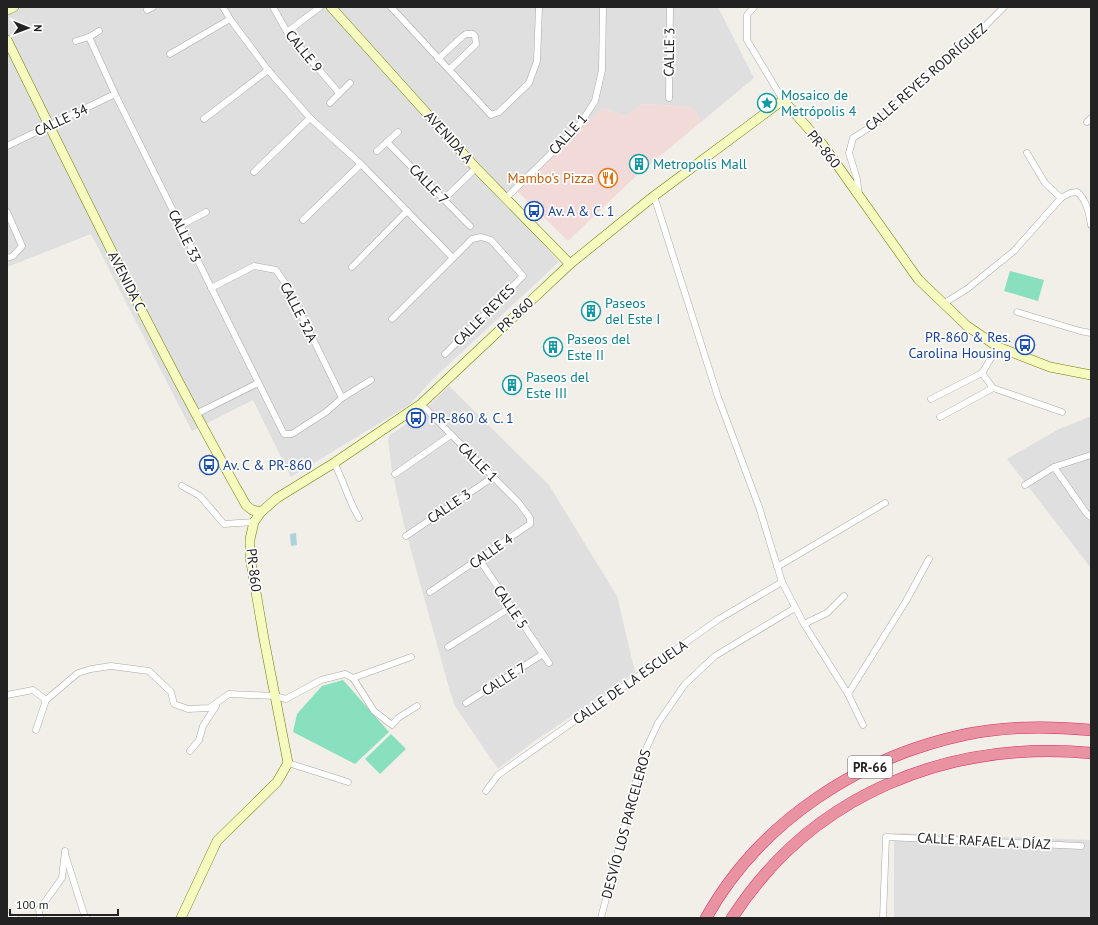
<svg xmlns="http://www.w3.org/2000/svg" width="1098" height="925" viewBox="0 0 1098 925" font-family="'PT Sans',sans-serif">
<rect width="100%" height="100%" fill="#f2efe9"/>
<g fill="#e0dfdf">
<path d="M7,7h711l36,71 -53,44 -8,-15 -52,-3 -15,12 -23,-8 -88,81 -11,12 55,61 -126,117 -24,26 -118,72 -38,-77 -61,31 -101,-197 -84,33z"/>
<path d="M449,386l100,99 68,111 18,76 -39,28 -63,42 -35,27 -43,-63 -6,-18 -46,-167 -11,-50 -4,-30 2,-7 5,-2 27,-20z"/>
<path d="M1091,416v152l-84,-109 50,-29z"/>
<path d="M894,833l197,7v78h-197z"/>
</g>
<path fill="#f2dad9" d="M641,104l52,3 8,15 -65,54 -68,65 -53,-52 88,-81 23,8z"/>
<g fill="#88e0be">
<path d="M1010,271l34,9 -6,21 -34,-10z"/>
<path d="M343,680l46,52 -34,32 -62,-32 4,-18 25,-28z"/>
<path d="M391,734l15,15 -26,25 -15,-15z"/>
</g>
<path fill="#aad3df" d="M296,533l1,12 -6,1 -1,-12z"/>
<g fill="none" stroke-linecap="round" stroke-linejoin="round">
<defs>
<g id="street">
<path d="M223,7l7,12 38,51 42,48 51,46 92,94"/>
<path d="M273,7l14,25 52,61"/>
<path d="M391,7l100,108 8,-3 30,-29 8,-22 2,-54"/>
<path d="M754,7l-7,8v25l36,60"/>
<path d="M147,10l6,-3"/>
<path d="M287,32l33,-25"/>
<path d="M89,37l26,57 169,340h8l34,-22 16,-14 29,-18"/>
<path d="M76,41l13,-4 10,-6"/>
<path d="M170,54l60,-35"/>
<path d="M438,59l25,-23 3,-2h7l2,2 1,8 -27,26"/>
<path d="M669,98l1,-91"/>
<path d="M330,103l20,-20"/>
<path d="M204,119l64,-49"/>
<path d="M1087,122l4,-4"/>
<path d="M387,142l83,84"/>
<path d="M7,146l108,-52"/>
<path d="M377,151l21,-19"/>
<path d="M1027,153l18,30 16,15"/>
<path d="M254,172l56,-54"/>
<path d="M859,195l-2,-16 -8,-26 4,-15 28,-18 39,-40 62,-51 22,-22"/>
<path d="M654,196l64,201 41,110 23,75 22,42 44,70 15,31"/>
<path d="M506,198l72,-71 17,-26 7,-31 1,-63"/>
<path d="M444,199l32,-31"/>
<path d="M7,212l15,34 -9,10 -6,2"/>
<path d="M303,220l58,-56"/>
<path d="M180,226l26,-14"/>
<path d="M352,267l55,-56"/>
<path d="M211,288l43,-22 22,4 11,16 55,112"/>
<path d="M943,304l24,-15 47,-38 47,-53 9,-5 7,-1c10,8 12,22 14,33"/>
<path d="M1017,312l63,19 11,2"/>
<path d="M392,319l80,-80 9,-2 10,3 32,36 -78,78"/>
<path d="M982,373l11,15 69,24"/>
<path d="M931,399l51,-26 16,-26"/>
<path d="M421,404l98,99 11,15v6l-100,68"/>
<path d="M196,414l62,-31"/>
<path d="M940,417l53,-29"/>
<path d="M334,463c10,18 14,37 25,55"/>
<path d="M1054,467l33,47 4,3"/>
<path d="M395,474l56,-39"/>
<path d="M1025,485l29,-18 37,-12"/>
<path d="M182,486l18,10 24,28 30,-2"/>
<path d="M406,536l87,-59"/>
<path d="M479,559l70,104"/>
<path d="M777,567l108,-64"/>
<path d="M804,624l23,-11 17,-17"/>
<path d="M448,647l63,-40"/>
<path d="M353,678l58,-21"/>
<path d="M848,694l58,-93 23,-42"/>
<path d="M7,695l26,-5 13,10"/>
<path d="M46,700l32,-27 13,-4 20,-3 38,5 22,21 3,12 14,5 21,-1 20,-14 46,2 11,3 35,-19 24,-6 8,4 21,33 18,14 6,-7 19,-12"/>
<path d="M466,703l77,-49"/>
<path d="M36,730l10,-30"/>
<path d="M190,751l9,-11 4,-14 13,-20"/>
<path d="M288,763l60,19"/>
<path d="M486,791l12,-16 221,-156 63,-37"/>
<path d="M65,854l19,60 3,4"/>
<path d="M7,916l8,2"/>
<path d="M40,918l-1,-8 23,-32 3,-27"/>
<path d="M601,918l36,-142 10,-29 11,-24 27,-39 30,-28 80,-48"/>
<path d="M883,918l3,-81 195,9"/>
</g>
<g id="secondary">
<path d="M331,7l145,161 94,96"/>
<path d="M7,10l7,-3"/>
<path d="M7,40c77,156 153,313 239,465l6,5 9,2"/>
<path d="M181,918l36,-77 60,-59 11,-19 -24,-124 -14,-82v-18l4,-17 7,-10 16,-14 57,-35 87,-59 149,-140 84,-68 129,-96 40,45 95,134 49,47 31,21 52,20 41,8"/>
</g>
<g id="highway">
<path d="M706,918c54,-97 155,-162 262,-184 40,-8 82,-8 123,-4"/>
<path d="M732,918c80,-124 215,-178 359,-165"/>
</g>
</defs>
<use href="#street" stroke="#a9a9a9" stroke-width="7"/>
<use href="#secondary" stroke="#707d05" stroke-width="10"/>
<use href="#highway" stroke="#dc2a67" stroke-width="12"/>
<use href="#street" stroke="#fff" stroke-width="6"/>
<use href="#secondary" stroke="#f7fabf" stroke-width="9"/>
<use href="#highway" stroke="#e892a2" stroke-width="11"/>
</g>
<defs>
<symbol id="sight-ring" viewBox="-11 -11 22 22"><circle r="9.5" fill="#fff" stroke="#0f9aa8" stroke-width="1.5"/><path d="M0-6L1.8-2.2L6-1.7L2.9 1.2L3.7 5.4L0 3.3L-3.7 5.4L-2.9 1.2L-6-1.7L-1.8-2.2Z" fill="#0f9aa8"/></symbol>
<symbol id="building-ring" viewBox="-11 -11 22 22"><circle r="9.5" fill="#fff" stroke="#0f9aa8" stroke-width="1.5"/><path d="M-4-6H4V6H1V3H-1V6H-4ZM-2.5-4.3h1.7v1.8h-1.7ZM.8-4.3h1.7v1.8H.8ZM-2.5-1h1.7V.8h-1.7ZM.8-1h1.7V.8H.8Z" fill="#0f9aa8"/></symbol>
<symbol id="restaurant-ring" viewBox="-11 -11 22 22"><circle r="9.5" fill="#fff" stroke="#e8710a" stroke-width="1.5"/><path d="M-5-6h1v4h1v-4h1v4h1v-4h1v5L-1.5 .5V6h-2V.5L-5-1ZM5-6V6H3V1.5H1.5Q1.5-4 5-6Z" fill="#e8710a"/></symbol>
<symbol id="bus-ring" viewBox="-11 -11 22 22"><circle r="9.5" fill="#fff" stroke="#1a4fb4" stroke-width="1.5"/><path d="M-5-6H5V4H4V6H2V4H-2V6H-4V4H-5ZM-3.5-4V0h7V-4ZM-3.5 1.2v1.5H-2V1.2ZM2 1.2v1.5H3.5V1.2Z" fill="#1a4fb4"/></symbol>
</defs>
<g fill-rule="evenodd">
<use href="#sight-ring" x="756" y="92" width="22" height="22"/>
<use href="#building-ring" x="628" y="153" width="22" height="22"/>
<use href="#restaurant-ring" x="597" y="167" width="22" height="22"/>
<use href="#bus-ring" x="523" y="200" width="22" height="22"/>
<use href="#building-ring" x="580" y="300" width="22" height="22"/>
<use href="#bus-ring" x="1014" y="334" width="22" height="22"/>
<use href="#building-ring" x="542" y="336" width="22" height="22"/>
<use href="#building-ring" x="501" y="374" width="22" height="22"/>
<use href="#bus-ring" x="405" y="407" width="22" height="22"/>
<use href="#bus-ring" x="198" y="454" width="22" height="22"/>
</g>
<g text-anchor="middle" stroke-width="3.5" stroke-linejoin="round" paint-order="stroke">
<rect fill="#fff" stroke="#646464" stroke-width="1" x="848" y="756" width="44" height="22" rx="3"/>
<g font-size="13" font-weight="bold" fill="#222">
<text x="870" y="772">PR-66</text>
</g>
<g font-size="14" fill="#222" stroke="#fff">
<text transform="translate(304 51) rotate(51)" y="5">CALLE 9</text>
<text transform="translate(669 52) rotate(-89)" y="5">CALLE 3</text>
<text transform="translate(926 77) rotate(-41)" y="5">CALLE REYES RODRÍGUEZ</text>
<text transform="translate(61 120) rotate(-25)" y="5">CALLE 34</text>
<text transform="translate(568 134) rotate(-48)" y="5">CALLE 1</text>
<text transform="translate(449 137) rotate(48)" y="5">AVENIDA A</text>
<text transform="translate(824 149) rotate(51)" y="5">PR-860</text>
<text transform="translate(429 184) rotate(46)" y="5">CALLE 7</text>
<text transform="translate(185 236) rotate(64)" y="5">CALLE 33</text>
<text transform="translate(127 281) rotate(63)" y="5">AVENIDA C</text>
<text transform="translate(299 312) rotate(63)" y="5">CALLE 32A</text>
<text transform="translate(484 315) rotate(-45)" y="5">CALLE REYES</text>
<text transform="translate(515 315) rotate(-43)" y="5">PR-860</text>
<text transform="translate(478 462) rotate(45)" y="5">CALLE 1</text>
<text transform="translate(449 506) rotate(-34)" y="5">CALLE 3</text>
<text transform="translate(491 551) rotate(-35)" y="5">CALLE 4</text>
<text transform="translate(254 570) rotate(83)" y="5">PR-860</text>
<text transform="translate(511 607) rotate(56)" y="5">CALLE 5</text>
<text transform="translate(504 679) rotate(-32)" y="5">CALLE 7</text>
<text transform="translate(630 682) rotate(-35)" y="5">CALLE DE LA ESCUELA</text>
<text transform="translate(626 824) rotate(-75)" y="5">DESVÍO LOS PARCELEROS</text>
<text transform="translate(984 841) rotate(3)" y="5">CALLE RAFAEL A. DÍAZ</text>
</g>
<g font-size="14" fill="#0d838f" stroke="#fff" text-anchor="start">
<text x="781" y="100">Mosaico de<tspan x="781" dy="16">Metrópolis 4</tspan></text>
<text x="653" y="169">Metropolis Mall</text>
<text x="605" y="308">Paseos<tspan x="605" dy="16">del Este I</tspan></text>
<text x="567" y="344">Paseos del<tspan x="567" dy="16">Este II</tspan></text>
<text x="526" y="382">Paseos del<tspan x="526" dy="16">Este III</tspan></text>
</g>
<g font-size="14" fill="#c56008" stroke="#fff" text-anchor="end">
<text x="594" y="183">Mambo's Pizza</text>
</g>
<g font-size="14" fill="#164399" stroke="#fff" text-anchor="start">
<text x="548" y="216">Av. A &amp; C. 1</text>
<text x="1011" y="342" text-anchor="end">PR-860 &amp; Res.<tspan x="1011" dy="16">Carolina Housing</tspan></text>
<text x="430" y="423">PR-860 &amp; C. 1</text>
<text x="223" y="470">Av. C &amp; PR-860</text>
</g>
</g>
<rect width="1098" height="925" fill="none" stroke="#222222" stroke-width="16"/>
<g transform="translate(28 28) rotate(91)" stroke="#ffffff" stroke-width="3" paint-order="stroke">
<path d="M0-3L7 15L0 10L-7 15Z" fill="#222222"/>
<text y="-6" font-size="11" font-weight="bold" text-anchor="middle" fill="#222222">N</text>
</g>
<path d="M10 909v6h108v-6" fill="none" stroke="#222222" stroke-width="2"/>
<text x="16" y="909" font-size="12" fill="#222222" stroke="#ffffff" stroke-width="3" paint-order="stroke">100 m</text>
</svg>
